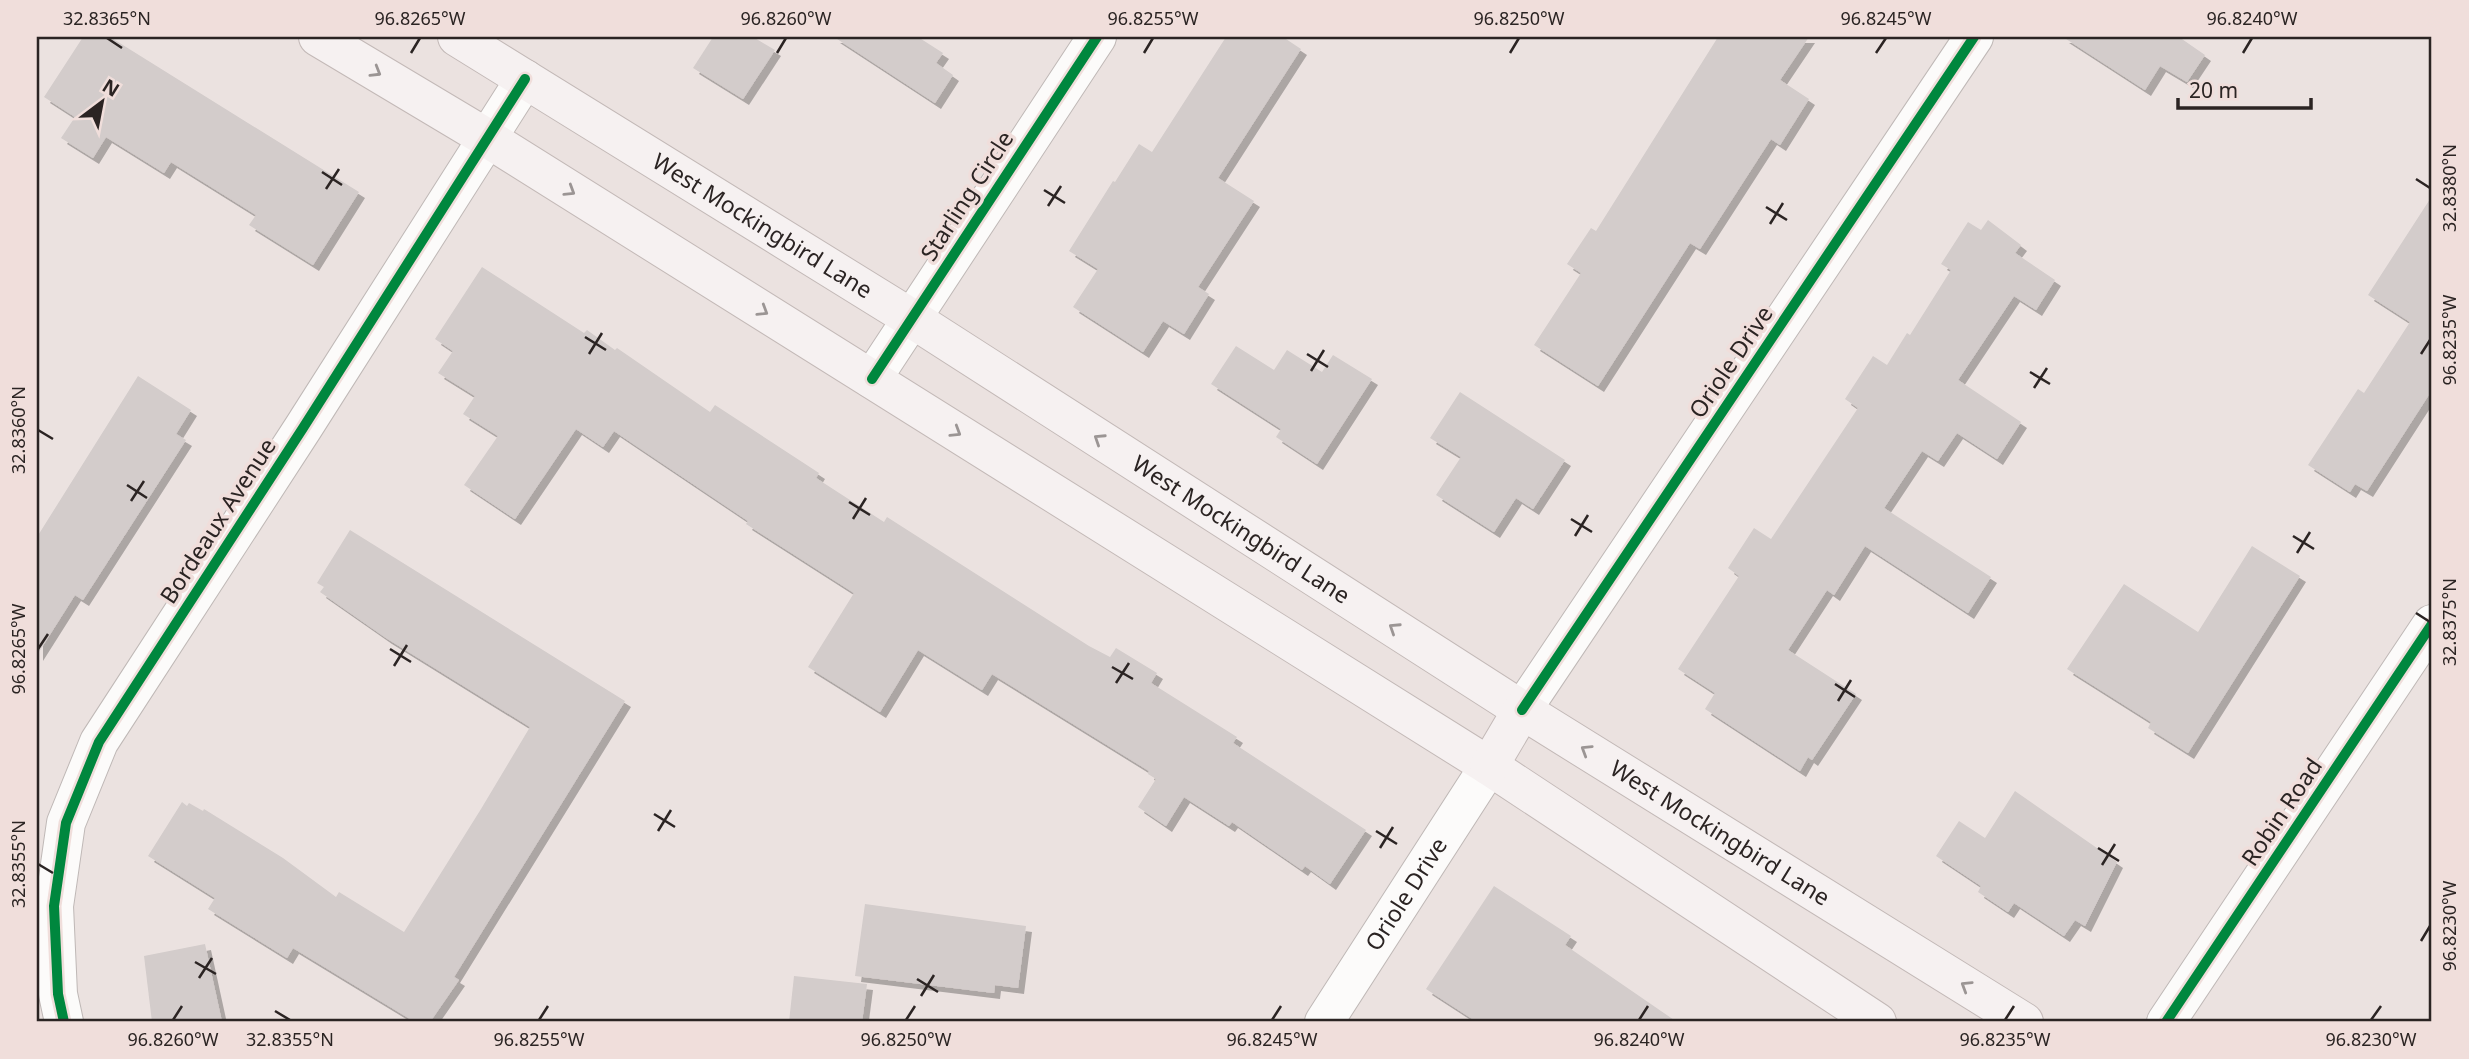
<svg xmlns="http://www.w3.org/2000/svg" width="2469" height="1059" viewBox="0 0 2469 1059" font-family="'Noto Sans',sans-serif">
<defs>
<filter id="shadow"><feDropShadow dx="6" dy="6" stdDeviation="0" flood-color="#0004"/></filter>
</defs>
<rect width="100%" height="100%" fill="#ebe2e0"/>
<g fill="#d3cccb" filter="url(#shadow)">
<path d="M83,37h27l249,155 -46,73 -64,-40 7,-10 -85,-53 -7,11 -58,-36 -13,21 -32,-20 14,-21 -31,-20z"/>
<path d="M713,37h40l22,13 -32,49 -50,-31z"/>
<path d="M834,37h84l25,16 -7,10 17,12 -18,28z"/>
<path d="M1226,37h57l18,12 -83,129 36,23 -56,86 11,7 -25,40 -21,-13 -20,31 -70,-45 25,-38 -29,-18 44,-70 2,1 24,-38 13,8z"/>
<path d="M1718,37h91l-29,43 29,19 -29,46 -9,-6 -71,110 -10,-6 -92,143 -64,-41 47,-72 -14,-9 24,-36 5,3z"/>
<path d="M2063,37h116l26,18 -18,27 -27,-16 -15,24z"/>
<path d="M2432,196v194l-65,101 -12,-7 -5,8 -42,-27 50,-76 6,4 46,-71 -42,-27z"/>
<path d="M1988,220l33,25 -6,8 40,27 -19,30 -22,-14 -56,84 63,42 -24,37 -40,-26 -19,28 -16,-10 -38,57 107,69 -23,36 -103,-67 -31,49 -7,-5 -39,60 68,44 -44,66 -4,-3 -8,14 -95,-62 10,-16 -37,-24 61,-93 -11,-8 26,-40 17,11 87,-131 -13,-9 28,-43 14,9 20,-32 3,2 41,-65 -10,-6 27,-42 13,8z"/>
<path d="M482,267l102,66 3,-3 28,20 2,-2 93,64 5,-7 104,68 -3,5 68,44 3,-5 202,129 21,11 6,-9 41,25 -6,10 86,54 -4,6 133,87 -36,54 -25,-18 -3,4 -70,-48 -3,4 -45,-29 -18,29 -28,-19 18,-28 -8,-5 1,-3 -157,-97 -10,16 -64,-40 -38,62 -72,-45 46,-74 -108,-69 2,-3 -134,-90 -11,16 -27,-18 -61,90 -51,-34 34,-49 -35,-22 12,-18 -37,-23 15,-22 -18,-12z"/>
<path d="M1236,346l38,24 13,-20 35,22 11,-17 39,24 -55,85 -41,-27 5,-8 -70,-45z"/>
<path d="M138,376l53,34 -15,24 10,6 -103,160 -8,-5 -38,60v-118z"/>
<path d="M1460,392l105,68 -32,49 -17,-11 -22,34 -58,-37 25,-38 -31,-19z"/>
<path d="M350,530l275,171 -171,276 5,3 -29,42h-15l-122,-74 -6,10 -79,-49 7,-11 -67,-42 34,-54 5,4 2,-3 14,8 1,-2 79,49 53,39 3,-5 65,40 77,-123 49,-82 -144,-89 -66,-46 4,-5 -7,-4z"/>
<path d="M2252,546l48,30 -112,177 -40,-25 3,-6 -84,-53 57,-85 74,48z"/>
<path d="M2015,791l102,71 -32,64 -10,-6 -11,16 -50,-33 -6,9 -30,-20 3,-6 -45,-30 23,-35 26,17z"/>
<path d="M1494,886l77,50 -6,9 112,77h-200l-51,-33z"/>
<path d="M865,904l161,22 -8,62 -23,-3 -1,8 -139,-17z"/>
<path d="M205,944l17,78h-70l-8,-66z"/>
<path d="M794,976l73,8 -5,38h-73z"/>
</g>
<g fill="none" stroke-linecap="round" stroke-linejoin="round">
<defs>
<g id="minor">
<path d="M872,379l225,-342"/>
<path d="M1522,710l452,-673"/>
<path d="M64,1022l-6,-28 -4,-88 12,-83 33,-81 204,-314 222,-349"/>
<path id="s1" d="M1324,1022l165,-256"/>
<path d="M2166,1022l266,-398"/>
</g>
<g id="major">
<path d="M318,37l169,101 1002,628 388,256"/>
<path id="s2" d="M457,37l454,281 611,392 502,312"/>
<path d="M1489,766l33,-56"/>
</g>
</defs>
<use href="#minor" stroke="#bfb8b6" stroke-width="40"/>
<use href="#major" stroke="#c3b9b7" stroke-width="40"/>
<use href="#minor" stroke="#fcfbfa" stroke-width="38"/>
<use href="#major" stroke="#f6f1f1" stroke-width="38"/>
<defs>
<g id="cycleway">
<path d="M872,379l225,-342"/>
<path d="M1522,710l452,-673"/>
<path d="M64,1022l-6,-28 -4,-88 12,-83 33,-81 204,-314 222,-349"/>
<path d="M2166,1022l266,-398"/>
</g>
</defs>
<use href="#cycleway" stroke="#f0dedb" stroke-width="15"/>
<use href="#cycleway" stroke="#00873e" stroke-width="10"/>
</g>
<defs><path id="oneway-chevron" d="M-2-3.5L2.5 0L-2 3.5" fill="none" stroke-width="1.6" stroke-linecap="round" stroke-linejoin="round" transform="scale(1.75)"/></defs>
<g stroke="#9b9594">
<use href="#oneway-chevron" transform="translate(376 72) rotate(31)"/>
<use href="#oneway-chevron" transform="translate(570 191) rotate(32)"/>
<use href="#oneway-chevron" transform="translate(763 311) rotate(32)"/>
<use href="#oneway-chevron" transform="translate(956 432) rotate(32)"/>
<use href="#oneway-chevron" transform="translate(1099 439) rotate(-147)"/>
<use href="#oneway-chevron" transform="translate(1394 628) rotate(-147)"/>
<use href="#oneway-chevron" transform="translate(1586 750) rotate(-148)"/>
<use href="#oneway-chevron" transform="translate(1966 986) rotate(-148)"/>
</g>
<path fill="none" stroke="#2b2423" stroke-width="2.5" d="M107,38l15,10M411,53l9,-15M777,53l9,-15M1144,53l9,-15M1510,53l9,-15M1876,53l10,-15M2243,53l9,-15M322,172l20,13M2416,179l14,9M326,189l13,-20M1044,190l21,13M1048,206l13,-20M1766,207l21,13M1770,224l13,-21M585,337l21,13M589,354l13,-21M1307,354l21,13M2421,354l9,-14M1311,371l13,-21M2030,372l20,12M2034,388l13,-20M38,430l15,9M127,485l20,13M131,501l13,-20M849,502l21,13M853,519l13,-21M1571,519l21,13M1575,536l13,-21M2293,536l21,13M2297,553l13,-21M2416,613l14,9M38,649l10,-15M390,649l21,13M394,666l13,-21M1112,667l21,12M1116,683l13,-20M1835,684l20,13M1838,701l13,-21M654,814l21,13M658,831l13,-21M1376,831l21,13M1380,848l13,-21M2098,848l21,13M38,864l15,9M2102,865l13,-21M2421,941l9,-15M195,962l21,12M199,978l13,-20M917,979l21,13M921,996l13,-21M275,1011l15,9M173,1020l9,-14M539,1020l9,-14M906,1020l9,-14M1272,1020l9,-14M1639,1020l9,-14M2005,1020l9,-14M2371,1020l10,-14"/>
<g text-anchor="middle" stroke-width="7" stroke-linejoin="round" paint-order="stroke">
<g font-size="23" fill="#2b2423" stroke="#f0dedb">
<text transform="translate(967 196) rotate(-57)" y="8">Starling Circle</text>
<text dy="8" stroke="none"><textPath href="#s2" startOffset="359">West Mockingbird Lane</textPath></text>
<text transform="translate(1731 362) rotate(-56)" y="8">Oriole Drive</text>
<text transform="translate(218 521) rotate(-57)" y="8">Bordeaux Avenue</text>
<text dy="8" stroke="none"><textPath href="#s2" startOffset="926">West Mockingbird Lane</textPath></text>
<text transform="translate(2282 812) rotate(-56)" y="8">Robin Road</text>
<text dy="8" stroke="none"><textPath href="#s2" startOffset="1493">West Mockingbird Lane</textPath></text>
<text dy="8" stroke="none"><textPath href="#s1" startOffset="152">Oriole Drive</textPath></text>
</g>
</g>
<rect width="2469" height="1059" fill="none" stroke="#f0dedb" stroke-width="77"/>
<g transform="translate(102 102) rotate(32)" stroke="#f0dedb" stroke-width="5" paint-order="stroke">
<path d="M0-5L12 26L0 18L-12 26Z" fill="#2b2423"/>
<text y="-10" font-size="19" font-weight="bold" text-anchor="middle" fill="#2b2423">N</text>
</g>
<path d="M2178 98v10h133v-10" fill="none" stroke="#2b2423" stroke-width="3.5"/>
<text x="2189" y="98" font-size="21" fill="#2b2423" stroke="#f0dedb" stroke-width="5" paint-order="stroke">20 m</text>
<rect x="38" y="38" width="2392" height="982" fill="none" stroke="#2b2423" stroke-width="2.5"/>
<g font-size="18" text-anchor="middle" fill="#2b2423">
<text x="107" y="25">32.8365°N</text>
<text x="420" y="25">96.8265°W</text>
<text x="786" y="25">96.8260°W</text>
<text x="1153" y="25">96.8255°W</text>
<text x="1519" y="25">96.8250°W</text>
<text x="1886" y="25">96.8245°W</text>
<text x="2252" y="25">96.8240°W</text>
<text transform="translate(2450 188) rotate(-90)" y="6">32.8380°N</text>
<text transform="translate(2450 340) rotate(-90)" y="6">96.8235°W</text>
<text transform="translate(19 430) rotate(-90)" y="6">32.8360°N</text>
<text transform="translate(2450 622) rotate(-90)" y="6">32.8375°N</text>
<text transform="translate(19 649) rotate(-90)" y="6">96.8265°W</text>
<text transform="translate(19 864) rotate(-90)" y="6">32.8355°N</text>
<text transform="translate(2450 926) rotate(-90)" y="6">96.8230°W</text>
<text x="173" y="1046">96.8260°W</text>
<text x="290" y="1046">32.8355°N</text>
<text x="539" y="1046">96.8255°W</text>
<text x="906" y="1046">96.8250°W</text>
<text x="1272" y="1046">96.8245°W</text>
<text x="1639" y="1046">96.8240°W</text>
<text x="2005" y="1046">96.8235°W</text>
<text x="2371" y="1046">96.8230°W</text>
</g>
</svg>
